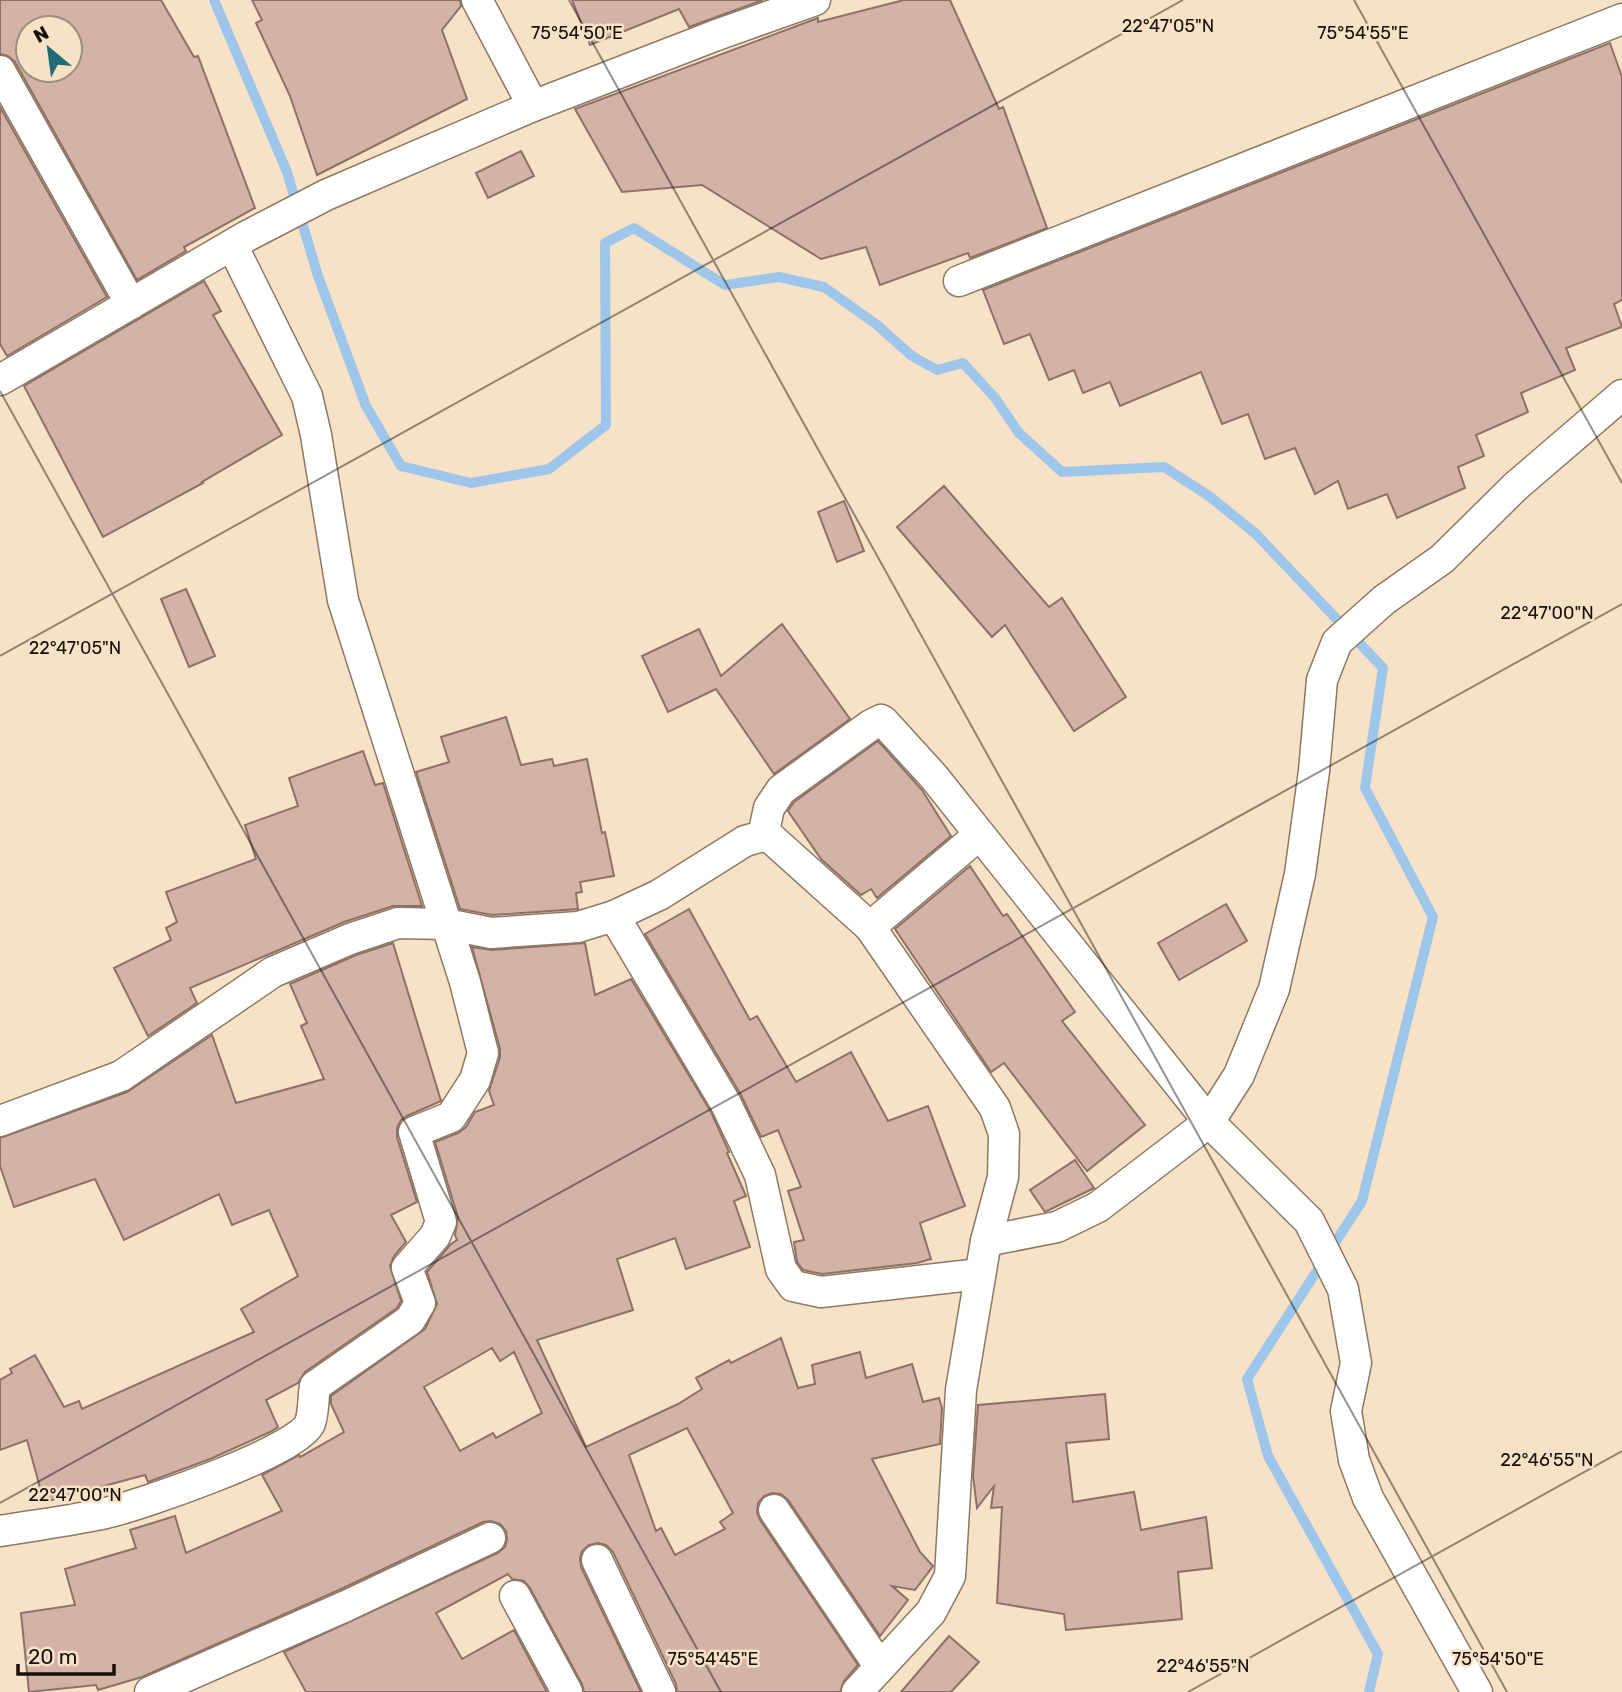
<svg xmlns="http://www.w3.org/2000/svg" width="1622" height="1692" viewBox="0 0 1622 1692" font-family="Rubik,sans-serif">
<rect width="100%" height="100%" fill="#f7e2c8"/>
<g fill="none" stroke-linecap="round" stroke-linejoin="round">
<path stroke="#9dc6ea" stroke-width="10" d="M214,0l73,172 31,104 48,130 35,60 70,17 78,-14 57,-44 -1,-182 29,-15 91,57 54,-8 45,10 53,38 35,31 25,14 26,-7 32,35 24,35 43,39 102,-5 45,29 47,38 127,134 -18,120 68,129 -71,284 -115,178 21,77 110,198 -9,38"/>
</g>
<g fill="#d3b2a8" stroke="#8e7067" stroke-width="2" fill-rule="evenodd">
<path d="M0,0h161l33,57 4,-1 57,152 -71,39 2,4 -49,29 -122,-218 -7,-6 -8,-2zM28,28h42v42h-42z"/>
<path d="M252,0h208l1,6 -19,24 25,69 -150,76 -27,-79 -34,-73 6,-3z"/>
<path d="M572,0h191l-74,27 -10,-18 -89,36z"/>
<path d="M904,0h46l49,109 4,-2 44,121 -77,30 -2,-5 -88,32 -14,-38 -45,12 -119,-74 -80,7 -47,-83 243,-91v4z"/>
<path d="M1610,43l12,34v223l-8,4 8,23 -56,21 9,22 -54,23 7,19 -52,23 8,21 -26,11 7,21 -68,30 -10,-24 -39,15 -10,-28 -23,13 -20,-46 -30,11 -17,-45 -26,10 -21,-52 -81,34 -10,-24 -27,11 -9,-23 -25,10 -19,-46 -26,10 -21,-54z"/>
<path d="M0,107l107,190 -100,59 -7,-12z"/>
<path d="M521,151l13,25 -46,22 -12,-25z"/>
<path d="M204,281l17,30 -8,4 69,120 -80,47 1,1 -100,54 -79,-151z"/>
<path d="M944,486l105,121 13,-9 64,99 -52,34 -69,-106 -13,12 -95,-110z"/>
<path d="M844,501l20,50 -27,11 -19,-50z"/>
<path d="M186,589l29,67 -26,11 -28,-68z"/>
<path d="M782,624l68,95 -76,55 -58,-85 -48,23 -26,-56 57,-27 22,47z"/>
<path d="M506,717l15,48 31,-6 2,7 33,-7 15,74 3,-1 9,44 -34,6 2,10 -6,1 2,16 -86,6 -32,-6 -44,-137 33,-10 -8,-25z"/>
<path d="M878,741l44,49 29,46 -74,62 -6,-9 -10,6 -40,-36 -33,-48 6,-9z"/>
<path d="M363,751l12,34 8,-2 39,123h-29l-49,16 -154,66 7,15 -49,33 -34,-68 57,-28 -5,-12 11,-6 -11,-30 90,-33 -11,-34 53,-19 -9,-28z"/>
<path d="M970,866l33,50 4,-2 68,98 -13,9 83,104 -58,46 -83,-108 -13,9 -96,-143z"/>
<path d="M1226,904l21,37 -68,39 -21,-37z"/>
<path d="M689,909l61,111 7,-4 39,66 55,-30 37,69 40,-15 37,100 -45,17 11,36 -14,4 -95,11 -19,-4 -6,-8 -3,-20 10,-2 -16,-49 13,-4 -23,-57 -17,7 -20,-42 -96,-161z"/>
<path d="M393,943l48,158 -34,15 -6,4 -4,8v9l20,65 -26,13 15,27 -12,14 -4,10 11,35 -4,7 -92,64 -7,11 -32,17 12,27 -8,5 -60,27 -62,23 -3,-7 -101,27 -17,-62 -27,10v-70l12,-7 -2,-4 25,-14 29,52 15,-6 3,8 172,-77 -13,-23 57,-33 -29,-66 -37,15 -13,-31 -95,46 -29,-61 -81,28 -14,-41v-28l127,-46 85,-57 24,68 88,-24 -23,-53 6,-3 -17,-39 66,-29z"/>
<path d="M585,943l10,52 36,-16 80,133 18,40 -2,1 19,43 -12,5 16,46 -64,22 -11,-31 -58,21 16,51 -96,30 49,107 92,-43 24,-15 -6,-11 33,-18 2,3 50,-25 17,50 17,-4 -3,-19 48,-13 6,26 46,-14 11,38 16,-4 3,10 -2,36 -68,15 48,93 13,14 -18,24 -23,-4 16,14 -28,36 -92,-136 -7,-6 -9,-1 -8,3 -6,7 -1,9 3,8 98,145 -14,16 -4,11h-163l-1,-8 -63,-132 -7,-7 -8,-2 -9,2 -7,6 -2,7 1,9 60,125h-57l-2,-8 -52,-96 -6,-7 -12,-2 -4,-5 -72,39 26,46 52,-29 33,62h-241l-22,-40 214,-99 7,-6 2,-8 -1,-8 -6,-7 -9,-3 -8,1 -144,68 -197,87 -44,13 -2,-5 -67,7 -8,-79 54,-8 -10,-36 71,-21 -6,-18 45,-14 11,37 96,-42 -20,-36 37,-20 1,2 44,-25 -13,-28v-8l94,-67 12,-25 -10,-32 24,-28 6,-4 -2,-5 3,-18 -23,-75 23,-9 8,-6 9,-15 19,-7 -5,-14 11,-34v-8l-28,-102 20,3zM492,1348l8,13 14,-9 28,61 -46,25 -3,-5 -33,18 -36,-64zM687,1428l46,85 -13,9 5,7 -50,26 -14,-27 -5,3 -27,-76z"/>
<path d="M1075,1160l19,28 -49,24 -15,-22z"/>
<path d="M1105,1394l4,45 -43,4 7,59 61,-10 7,38 65,-13 6,51 -34,4 4,47 -116,11 -2,-16 -67,-11 5,-96 -11,1 3,-22 -17,22 -4,-32 5,-71z"/>
<path d="M949,1636l30,26 -28,30h-50z"/>
</g>
<g fill="none" stroke-linecap="round" stroke-linejoin="round">
<defs>
<g id="minor">
<path d="M0,71l131,233"/>
<path d="M533,106l181,-70 101,-36"/>
<path d="M959,281l663,-262"/>
<path d="M0,380l247,-144 79,-41 207,-89 -56,-106"/>
<path d="M763,836l6,-28 12,-18 90,-65 10,-5 3,2 50,55 275,345 30,-47 35,-86 26,-115 14,-103 8,-91 15,-38 47,-42 58,-41 74,-73 106,-91"/>
<path d="M614,916l112,188 34,71 21,94 12,17 28,6 159,-18"/>
<path d="M870,927l109,-92"/>
<path d="M0,1121l121,-45 152,-104 77,-33 48,-16 48,1 45,9 87,-6 36,-11 45,-21 86,-54 18,-5 9,3 98,88 125,181 9,26 -1,43 -17,64 -25,149 -11,186 -19,36 -74,80"/>
<path d="M986,1241l71,-14 41,-20 111,-85 100,99 34,68 13,74 -10,48 8,49 14,38 109,194"/>
<path d="M774,1510l106,157"/>
<path d="M0,1531c35,-6 71,-10 106,-18 34,-8 193,-62 204,-90 4,-11 3,-26 5,-37l95,-66 10,-17 -13,-35 28,-32 6,-14 -27,-90 37,-15 24,-37 8,-27 -18,-71 -122,-382 -27,-165 -9,-39 -75,-151"/>
<path d="M597,1560l63,132"/>
<path d="M515,1596l52,96"/>
<path d="M150,1692l196,-86 144,-68"/>
</g>
</defs>
<use href="#minor" stroke="#8c7962" stroke-width="33"/>
<use href="#minor" stroke="#fff" stroke-width="30"/>
</g>
<path fill="none" stroke="#171007" stroke-width="2" stroke-opacity="0.45" d="M569,0l938,1692M1354,0l268,483M0,391l721,1301M0,656l1183,-656M0,1503l1622,-899M1188,1692l434,-241"/>
<g font-size="18" text-anchor="middle" fill="#171007" stroke="#f7e2c8" stroke-width="5" stroke-linejoin="round" paint-order="stroke">
<text x="1168" y="32">22°47'05"N</text>
<text x="577" y="39">75°54'50"E</text>
<text x="1363" y="39">75°54'55"E</text>
<text x="1547" y="619">22°47'00"N</text>
<text x="75" y="654">22°47'05"N</text>
<text x="1547" y="1466">22°46'55"N</text>
<text x="75" y="1501">22°47'00"N</text>
<text x="713" y="1665">75°54'45"E</text>
<text x="1498" y="1665">75°54'50"E</text>
<text x="1203" y="1672">22°46'55"N</text>
</g>
<g transform="translate(49 49) rotate(331)"><circle r="33" fill="#f7e2c8" stroke="#9d8e7b" stroke-width="2"/>
<path d="M0-5L12 26L0 18L-12 26Z" fill="#206c72"/>
<text y="-10" font-size="19" font-weight="bold" text-anchor="middle" fill="#171007">N</text>
</g>
<path d="M18 1664v10h96v-10" fill="none" stroke="#171007" stroke-width="3.5"/>
<text x="28" y="1664" font-size="21" fill="#171007" stroke="#f7e2c8" stroke-width="5" paint-order="stroke">20 m</text>
</svg>
